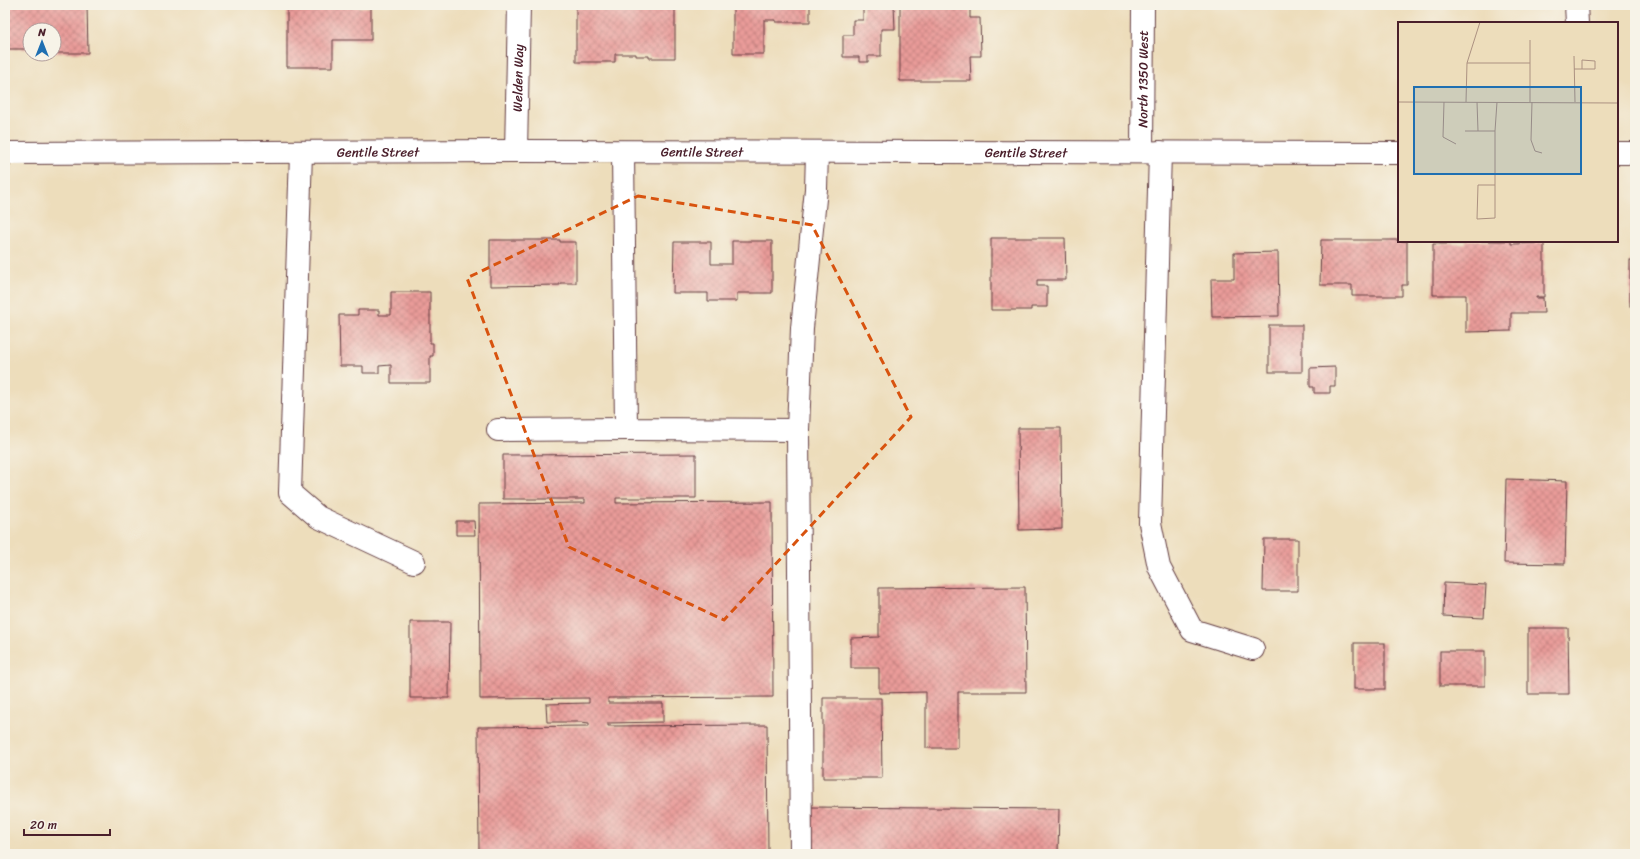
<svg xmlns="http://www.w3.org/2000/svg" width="1640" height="859" viewBox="0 0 1640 859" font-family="Sriracha,sans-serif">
<defs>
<pattern id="building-cross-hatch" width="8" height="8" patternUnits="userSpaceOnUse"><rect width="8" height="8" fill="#e99b99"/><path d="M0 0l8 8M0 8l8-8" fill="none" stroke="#bf7e7d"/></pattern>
</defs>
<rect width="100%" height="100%" fill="#f7f3e8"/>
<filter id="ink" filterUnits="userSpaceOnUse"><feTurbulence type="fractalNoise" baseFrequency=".025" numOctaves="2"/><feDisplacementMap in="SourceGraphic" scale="8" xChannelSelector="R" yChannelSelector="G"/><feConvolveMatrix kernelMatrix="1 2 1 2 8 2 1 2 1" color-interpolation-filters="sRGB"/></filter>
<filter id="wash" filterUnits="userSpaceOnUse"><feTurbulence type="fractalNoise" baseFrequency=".012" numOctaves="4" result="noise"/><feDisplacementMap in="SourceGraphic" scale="16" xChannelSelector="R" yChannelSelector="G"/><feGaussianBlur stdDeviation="0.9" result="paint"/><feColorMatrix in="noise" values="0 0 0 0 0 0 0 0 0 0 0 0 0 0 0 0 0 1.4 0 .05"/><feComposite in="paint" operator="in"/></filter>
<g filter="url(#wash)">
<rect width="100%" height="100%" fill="#edddbb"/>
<g id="blocks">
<g fill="url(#building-cross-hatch)">
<path d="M5,5h82l1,48h-34v-23h-24v19h-25z"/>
<path d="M287,5h66v2h18v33h-38v27h-46z"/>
<path d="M576,5h99v53h-26v-2h-13v-2h-21v8h-39z"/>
<path d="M733,5h77v17h-34v-2h-12v34h-31z"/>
<path d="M863,5h31l1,24h-14v27h-13v6h-9v-5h-16v-22h10v-15h10z"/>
<path d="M900,5h70v13h10l1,38h-11l1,25h-71z"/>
<path d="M991,238h74l1,42h-29v6h10v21h-16v3h-40z"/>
<path d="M490,240h70v2h16v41h-16v2l-70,1z"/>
<path d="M1321,240h78v1h8v44h-5v11h-50v-11h-32z"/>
<path d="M732,241h40v52h-35v8h-29v-8h-35l1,-51h37v22h21z"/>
<path d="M1466,241h45v3l33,-1v54h-8v1h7l1,15h-33v18l-45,1v-37h-33v-51h33z"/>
<path d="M1278,252l1,64 -67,1 -1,-38h23v-26z"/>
<rect x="1630" y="260" width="5" height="46"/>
<path d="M391,292h39v51h3v13h-3v27h-39v-18l-12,1v7h-16v-7h-23l-1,-51h19v-5h21v5h12z"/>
<rect x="1269" y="325" width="33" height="47"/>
<path d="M1335,367v19h-5v7h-16v-6h-4v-19z"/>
<path d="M1018,428h43l1,101 -43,1z"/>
<path d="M696,454v44h-80v5l156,-1 1,195 -165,1v5h55v19l-55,1v3l159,-1 1,129h-289l-1,-127 111,-1v-3l-8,-1h-34l-1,-18 43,-1v-5l-109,1 -1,-195 106,-1v-4h-82v-44z"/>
<path d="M1506,479l61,2 -2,83 -61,-1z"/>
<path d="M456,521h18l1,14h-19z"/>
<path d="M1264,539h34v52h-35z"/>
<path d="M1444,583l42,2 -2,33 -41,-2z"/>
<path d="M1025,587l1,105h-68v56h-32v-56l-47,1v-25h-28v-30l28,-1v-49z"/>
<path d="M410,622h40l-1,76h-39z"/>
<path d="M1528,628h40l1,66h-41z"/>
<rect x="1354" y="643" width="31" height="46"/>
<rect x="1440" y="651" width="45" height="35"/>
<path d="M823,698h58l1,80h-59z"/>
<path d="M808,807l251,2 -1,45h-251z"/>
</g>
</g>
</g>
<g filter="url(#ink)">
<use href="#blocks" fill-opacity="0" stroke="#623c41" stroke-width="1"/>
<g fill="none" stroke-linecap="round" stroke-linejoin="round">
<defs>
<g id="minor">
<path d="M1576,5l1,18"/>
<path id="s1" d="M516,151l3,-146"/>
<path d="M623,152l3,277 172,1"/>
<path id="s2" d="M1142,152l1,-147"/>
<path d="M1160,152l-10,371 9,44 33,63 61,19"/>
<path d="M301,153l-11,340 28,24 96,45"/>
<path d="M498,430l128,-1"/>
<path d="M801,854l-3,-424 4,-102 14,-139 1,-37"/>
</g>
<g id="major">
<path id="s3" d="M5,153l511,-2 883,2"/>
<path d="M1617,153h18"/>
</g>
</defs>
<use href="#minor" stroke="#623c41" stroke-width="24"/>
<use href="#major" stroke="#623c41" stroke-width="24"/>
<use href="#minor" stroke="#fff" stroke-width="22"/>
<use href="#major" stroke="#fff" stroke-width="22"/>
</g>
</g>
<path fill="none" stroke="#d8530f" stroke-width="3" stroke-dasharray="8 5" stroke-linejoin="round" d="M638,196l174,29 99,192 -187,203 -155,-73 -102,-269z"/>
<g text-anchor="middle" stroke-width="3" stroke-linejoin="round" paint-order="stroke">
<g font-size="13" fill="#4a1f2b" stroke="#f7f3e8">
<text dy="5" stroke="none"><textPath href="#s1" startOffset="73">Welden Way</textPath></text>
<text dy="5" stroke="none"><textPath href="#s2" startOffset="73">North 1350 West</textPath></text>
<text dy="5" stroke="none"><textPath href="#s3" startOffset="373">Gentile Street</textPath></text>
<text dy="5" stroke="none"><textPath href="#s3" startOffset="697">Gentile Street</textPath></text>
<text dy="5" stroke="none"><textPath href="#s3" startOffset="1021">Gentile Street</textPath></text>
</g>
</g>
<g transform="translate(1398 22)">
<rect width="220" height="220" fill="#edddbb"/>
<path fill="none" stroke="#ac9181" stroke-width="1" d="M132,18v62M176,34l1,46M69,41h63M176,47h21v-8l-13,-1v9M0,80l220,1M46,80l-1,35 13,7M68,80l1,-39 13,-41M79,80l1,29h17M134,80l-1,38 4,11 7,2M67,109h13M97,163h-17l-1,34 18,-1v-87l2,-29"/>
<path fill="#1f6fb2" fill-opacity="0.15" stroke="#1f6fb2" stroke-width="2" d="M16,65h167v87h-167z"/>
<rect width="220" height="220" fill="none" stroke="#4a1f2b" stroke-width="2"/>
</g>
<rect width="1640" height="859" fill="none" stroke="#f7f3e8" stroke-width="20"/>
<g transform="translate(42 42)"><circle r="19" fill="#f7f3e8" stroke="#b29e9c"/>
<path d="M0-3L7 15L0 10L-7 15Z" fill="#1f6fb2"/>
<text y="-6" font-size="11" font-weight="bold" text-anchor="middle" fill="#4a1f2b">N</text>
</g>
<path d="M24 829v6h86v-6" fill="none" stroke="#4a1f2b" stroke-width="2"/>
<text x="30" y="829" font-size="12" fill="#4a1f2b" stroke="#f7f3e8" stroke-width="3" paint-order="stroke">20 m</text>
</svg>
